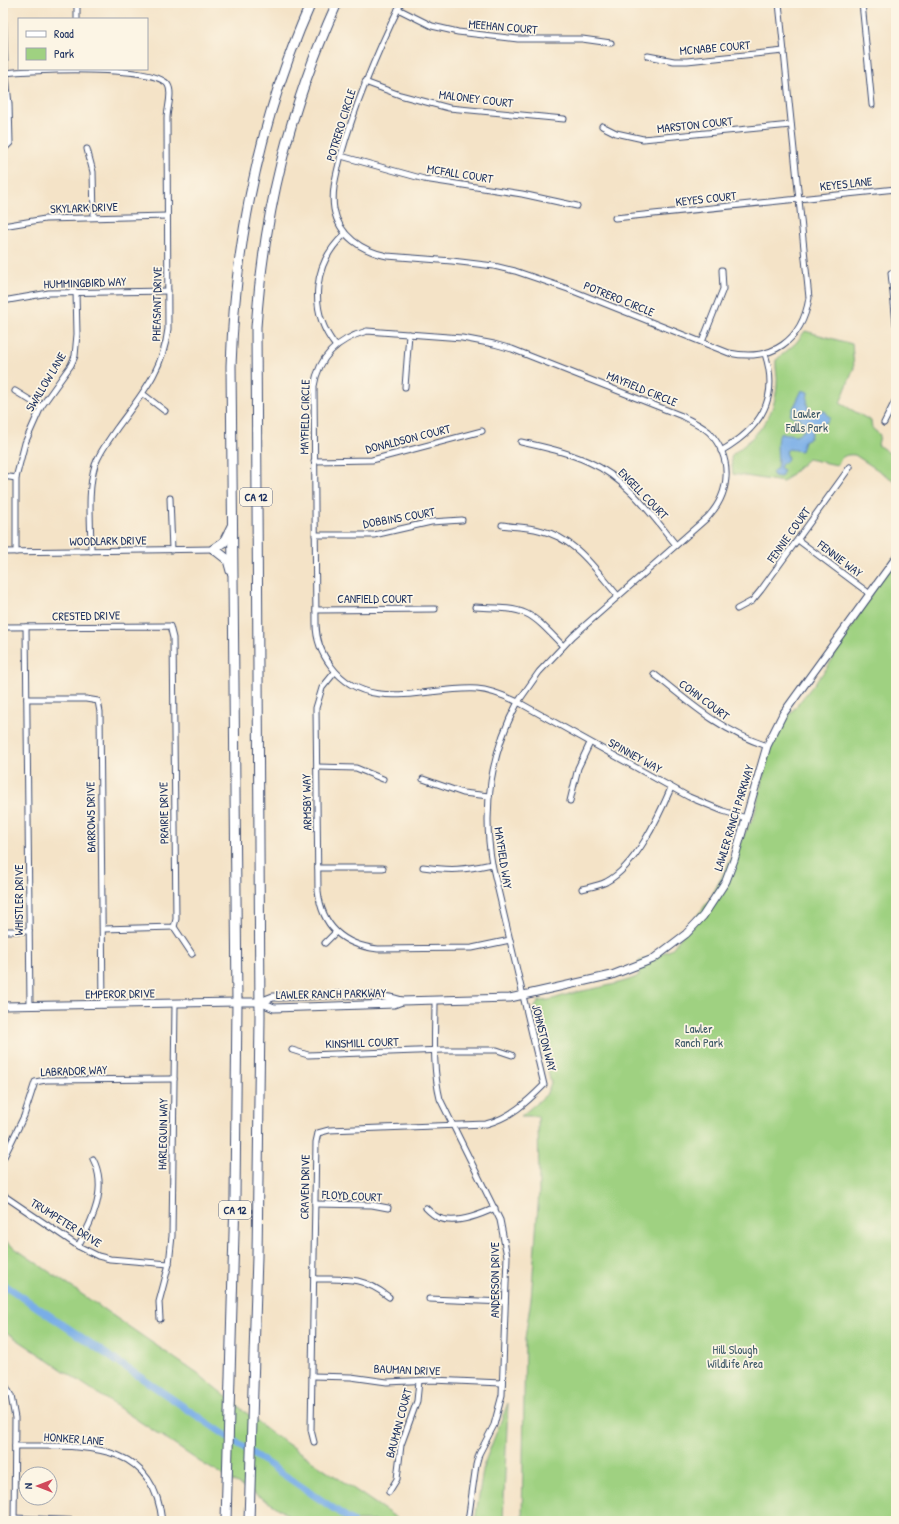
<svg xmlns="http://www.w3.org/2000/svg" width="899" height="1524" viewBox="0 0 899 1524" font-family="'Patrick Hand',sans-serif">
<rect width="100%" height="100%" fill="#fcf5e5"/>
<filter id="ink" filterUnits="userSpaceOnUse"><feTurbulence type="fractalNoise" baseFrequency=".025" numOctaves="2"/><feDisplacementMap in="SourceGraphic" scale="8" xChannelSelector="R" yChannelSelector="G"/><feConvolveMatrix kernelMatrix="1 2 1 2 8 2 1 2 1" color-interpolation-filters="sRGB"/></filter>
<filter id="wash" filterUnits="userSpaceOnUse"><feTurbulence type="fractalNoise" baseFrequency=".012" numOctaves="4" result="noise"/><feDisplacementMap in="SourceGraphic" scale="16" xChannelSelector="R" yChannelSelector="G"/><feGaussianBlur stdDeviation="0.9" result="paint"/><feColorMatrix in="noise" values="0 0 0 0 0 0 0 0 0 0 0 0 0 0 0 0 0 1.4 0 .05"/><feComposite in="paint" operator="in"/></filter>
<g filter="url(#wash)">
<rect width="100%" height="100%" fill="#f4e3c7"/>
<g fill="#9fd181" stroke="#5d8070">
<path d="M805,331l47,13 2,24 -14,35 31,18 1,7 8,7 -2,10 18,13v24l-41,-27c-9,-1 -14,1 -18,10l-29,-6 -25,23 -50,-8 -2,-16 2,-4c24,-18 42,-37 44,-69 1,-9 -2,-17 -1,-25l20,-17z"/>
<path d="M896,554v967h-374l3,-183 6,-39 8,-107 -1,-76h-17l25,-21 5,-12 -17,-68 1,-8 4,-6c10,0 20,-4 30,-7 24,-6 47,-8 70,-18v-15l32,-11 39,-51 44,-83 19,-81 54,-67z"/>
<path d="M3,1240l199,137 68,55 131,89h-105l-21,-15 -75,-44 -197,-132z"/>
<path d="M508,1403l-5,118h-28l9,-57z"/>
</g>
<path fill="#79aee7" stroke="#4a6ea2" d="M802,390l6,2 -1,12 2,6 16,1 5,7 -4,5 -13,3 -3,12 -6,3 -3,10 -12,-2 -3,2 2,7 -2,4 -4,1 -2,5 4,2 -3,7 -7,-1 -2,-4 5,-4 1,-4 -1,-20 1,-7 3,-4 15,2 8,-4 1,-7 -4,-5 -11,-4z"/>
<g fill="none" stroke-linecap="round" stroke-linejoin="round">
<path stroke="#79aee7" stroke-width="7" d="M3,1284l349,237"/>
</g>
</g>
<g filter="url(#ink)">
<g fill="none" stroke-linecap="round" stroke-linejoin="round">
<defs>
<g id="street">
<path d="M77,3v16"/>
<path d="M401,3c-24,49 -45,99 -60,152 -4,18 -10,35 -7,54 5,27 28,42 53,47l65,5 42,5 21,5 53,18 161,64c43,9 73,-12 80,-55l-30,-295"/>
<path d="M862,3l10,102"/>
<path d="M3,4l2,63 4,37 1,39 -7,7"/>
<path d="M398,9l34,17 26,6 60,7h64l29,4"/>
<path d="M648,56l26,5h13l97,-10"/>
<path d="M3,73c26,-3 152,-9 165,12 5,8 -1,24 -1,33l1,211c-5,42 -27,66 -51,99 -8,12 -17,23 -22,37 -8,26 -4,59 -4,86"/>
<path d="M365,82l35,13 49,13 115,11"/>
<path d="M602,126l14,7 27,6 148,-14"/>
<path d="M87,149l6,23 1,45"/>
<path d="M341,156l83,23 98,15 55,12"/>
<path d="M615,218l281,-29"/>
<path d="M3,226l42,-7 122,-3"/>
<path d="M891,273l5,51"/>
<path d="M3,301l46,-8 119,-2"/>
<path d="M367,331l95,7 32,6 18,5 170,67c9,5 19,9 27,16 24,26 22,60 -1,85l-135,119 -34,36 -21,30c-13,-6 -27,-12 -41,-13 -49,-3 -110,26 -146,-23 -10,-13 -15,-26 -15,-42l-2,-238c5,-30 24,-47 53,-55z"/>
<path d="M702,342l21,-53 -1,-19"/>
<path d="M335,345c-27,-35 -22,-82 10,-111"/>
<path d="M405,387l4,-53"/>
<path d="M15,391l26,16"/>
<path d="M143,394l22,17"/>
<path d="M884,423l12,-24"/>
<path d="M521,442c23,5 46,10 68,20 37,16 63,53 87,83"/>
<path d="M721,451c39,-22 59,-52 44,-97"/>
<path d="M314,461l58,-1 110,-29"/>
<path d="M3,476l13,2"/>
<path d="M170,498l2,52"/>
<path d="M502,525c12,2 25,2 37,5 37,8 56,39 79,66"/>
<path d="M315,535h59l57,-13 31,-2"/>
<path d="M798,540l72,54"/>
<path d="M3,552l211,-3"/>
<path d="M16,552v-74l9,-35 16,-36 30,-42 4,-9 2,-22 -1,-42"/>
<path d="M475,607c52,2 52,1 88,39"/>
<path d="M737,609l15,-8 9,-11 89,-123"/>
<path d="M316,610l119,-1"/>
<path d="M3,627l167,-1 3,12 3,281 -2,8 -71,2"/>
<path d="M26,627l4,379"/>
<path d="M335,672l-13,16 -6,20 2,183c4,36 25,54 60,58l94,-1 38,-8"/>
<path d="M654,674c37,30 67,57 113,72"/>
<path d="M27,699h59l12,2 2,11 3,293"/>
<path d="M317,767l39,1 27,11"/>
<path d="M423,779l40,14 26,3"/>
<path d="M570,801l8,-33 12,-25"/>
<path d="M423,867c28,4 41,3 69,-3"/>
<path d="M318,868h65"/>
<path d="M582,889c8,-2 16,-3 24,-7 30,-16 52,-64 65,-94"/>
<path d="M174,927l18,27"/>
<path d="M3,931h26"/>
<path d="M325,943l11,-11"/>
<path d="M435,1001c0,33 -3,65 5,98l60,121 7,36 -5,139 -8,30 -15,29 -3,11 -8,56"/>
<path d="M292,1050l16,5 136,-5h53l15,5"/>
<path d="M3,1159l21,-43 11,-34 11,-2 128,-1"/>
<path d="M3,1195l75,51 20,10 12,3 59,5"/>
<path d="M315,1204l57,1 16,3"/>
<path d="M426,1208c4,4 9,8 13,10 17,7 41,-3 56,-10"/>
<path d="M78,1246c15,-26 30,-58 15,-87"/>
<path d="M314,1279c32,0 48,-3 75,18"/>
<path d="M429,1299l76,3"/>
<path d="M160,1319l-1,-17 10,-38 3,-28 3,-232"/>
<path d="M312,1376l39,1 36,5 45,-2 70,3"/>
<path d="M3,1381l8,15 4,22 -1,103"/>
<path d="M314,1442l-3,-12 5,-288 2,-9 11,-3 157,-6c24,-6 41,-22 58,-39l-52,-221c-10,-56 -1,-112 26,-162l171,95 34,14 23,7"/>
<path d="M15,1446c64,1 138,-9 147,75"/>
<path d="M389,1492l8,-13 4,-34 16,-44 2,-20"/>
<path d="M14,1518l70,3"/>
</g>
<g id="secondary">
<path d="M260,1002l13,-5c36,0 97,-7 129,4"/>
<path d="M3,1006l234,-4h23l14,6 120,-4 8,-3 108,-3 102,-23 41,-16 33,-25 17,-18 23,-35 8,-21 33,-114 16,-32 113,-156"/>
</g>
<g id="highway">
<path d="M214,549l14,11 3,11"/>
<path d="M214,549l10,-7 8,-16"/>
<path d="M226,1521l9,-324 2,-195 -6,-636c4,-127 28,-246 80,-363"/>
<path d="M249,1521l8,-265 3,-239 -4,-690c8,-115 33,-218 81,-324"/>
</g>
</defs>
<use href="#street" stroke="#3c4a6e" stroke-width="7"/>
<use href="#secondary" stroke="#3c4a6e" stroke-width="9"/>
<use href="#highway" stroke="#3c4a6e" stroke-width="11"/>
<use href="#street" stroke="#fff" stroke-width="5"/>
<use href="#secondary" stroke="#fff" stroke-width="7"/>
<use href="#highway" stroke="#fff" stroke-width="9"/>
</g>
</g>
<g text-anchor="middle" stroke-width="3.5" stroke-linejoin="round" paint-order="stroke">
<g fill="#fcf5e5" stroke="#5e6a86" stroke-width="1">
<rect x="240" y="488" width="32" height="18" rx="3"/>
<rect x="219" y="1201" width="32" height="18" rx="3"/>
</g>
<g font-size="11" font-weight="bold" fill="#1b2f5e">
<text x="256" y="501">CA 12</text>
<text x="235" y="1214">CA 12</text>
</g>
<g font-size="12" fill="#1b2f5e" stroke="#fcf5e5">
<text transform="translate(503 27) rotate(5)" y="4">MEEHAN COURT</text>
<text transform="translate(715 48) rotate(-5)" y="4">MCNABE COURT</text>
<text transform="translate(476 99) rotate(7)" y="4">MALONEY COURT</text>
<text transform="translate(341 125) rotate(-73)" y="4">POTRERO CIRCLE</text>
<text transform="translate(695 125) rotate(-6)" y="4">MARSTON COURT</text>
<text transform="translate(460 174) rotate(9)" y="4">MCFALL COURT</text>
<text transform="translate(846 184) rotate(-6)" y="4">KEYES LANE</text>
<text transform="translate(706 199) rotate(-6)" y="4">KEYES COURT</text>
<text transform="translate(84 208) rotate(-2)" y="4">SKYLARK DRIVE</text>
<text transform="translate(85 283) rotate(-2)" y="4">HUMMINGBIRD WAY</text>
<text transform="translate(619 299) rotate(22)" y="4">POTRERO CIRCLE</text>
<text transform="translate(157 304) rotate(-89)" y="4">PHEASANT DRIVE</text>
<text transform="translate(46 382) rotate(-59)" y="4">SWALLOW LANE</text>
<text transform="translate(642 389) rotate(22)" y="4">MAYFIELD CIRCLE</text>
<text transform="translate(305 417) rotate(-89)" y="4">MAYFIELD CIRCLE</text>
<text transform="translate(408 439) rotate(-14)" y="4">DONALDSON COURT</text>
<text transform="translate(643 494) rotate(46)" y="4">ENGELL COURT</text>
<text transform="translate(399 518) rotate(-10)" y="4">DOBBINS COURT</text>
<text transform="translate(789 535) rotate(-54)" y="4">FENNIE COURT</text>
<text transform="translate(108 541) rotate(-1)" y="4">WOODLARK DRIVE</text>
<text transform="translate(840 559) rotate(37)" y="4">FENNIE WAY</text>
<text x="375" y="603">CANFIELD COURT</text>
<text transform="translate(86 616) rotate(-1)" y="4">CRESTED DRIVE</text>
<text transform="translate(704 700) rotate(37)" y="4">COHN COURT</text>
<text transform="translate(635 756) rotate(29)" y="4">SPINNEY WAY</text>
<text transform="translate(307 802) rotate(-91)" y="4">ARMSBY WAY</text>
<text transform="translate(164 813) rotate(-91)" y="4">PRAIRIE DRIVE</text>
<text transform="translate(91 817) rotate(-91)" y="4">BARROWS DRIVE</text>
<text transform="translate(734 818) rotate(-73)" y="4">LAWLER RANCH PARKWAY</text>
<text transform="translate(503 858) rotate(81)" y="4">MAYFIELD WAY</text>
<text transform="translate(19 900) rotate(-90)" y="4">WHISTLER DRIVE</text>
<text transform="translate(120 994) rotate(-1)" y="4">EMPEROR DRIVE</text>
<text transform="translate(331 994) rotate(-1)" y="4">LAWLER RANCH PARKWAY</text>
<text transform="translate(544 1038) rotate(76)" y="4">JOHNSTON WAY</text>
<text transform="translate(362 1043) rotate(-2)" y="4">KINSMILL COURT</text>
<text transform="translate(74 1071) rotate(-2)" y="4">LABRADOR WAY</text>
<text transform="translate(163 1134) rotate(-89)" y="4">HARLEQUIN WAY</text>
<text transform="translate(305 1187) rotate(-89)" y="4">CRAVEN DRIVE</text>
<text transform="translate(352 1196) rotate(3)" y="4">FLOYD COURT</text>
<text transform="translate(66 1223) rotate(32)" y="4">TRUMPETER DRIVE</text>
<text transform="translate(495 1280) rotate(-90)" y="4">ANDERSON DRIVE</text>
<text transform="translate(407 1370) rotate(2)" y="4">BAUMAN DRIVE</text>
<text transform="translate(399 1423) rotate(-75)" y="4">BAUMAN COURT</text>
<text transform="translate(74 1439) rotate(4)" y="4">HONKER LANE</text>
</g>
<g font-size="12" fill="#3c5867" stroke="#fcf5e5">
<text x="807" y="418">Lawler<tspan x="807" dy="14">Falls Park</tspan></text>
<text x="699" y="1033">Lawler<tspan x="699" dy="14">Ranch Park</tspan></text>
<text x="735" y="1354">Hill Slough<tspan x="735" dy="14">Wildlife Area</tspan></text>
</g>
</g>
<rect width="899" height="1524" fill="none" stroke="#fcf5e5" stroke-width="16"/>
<rect x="18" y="18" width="130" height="52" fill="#fcf5e5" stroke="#a2a6af"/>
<rect x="26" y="31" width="20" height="6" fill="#ffffff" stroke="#a2a6af"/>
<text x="54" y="38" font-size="12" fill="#1b2f5e">Road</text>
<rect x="26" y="48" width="20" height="12" fill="#9fd181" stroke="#a2a6af"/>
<text x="54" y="58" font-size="12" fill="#1b2f5e">Park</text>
<g transform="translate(38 1486) rotate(270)"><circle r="19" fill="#fcf5e5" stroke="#a2a6af"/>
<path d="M0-3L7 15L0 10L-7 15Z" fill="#d1495b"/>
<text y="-6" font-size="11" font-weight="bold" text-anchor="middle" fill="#1b2f5e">N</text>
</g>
</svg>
